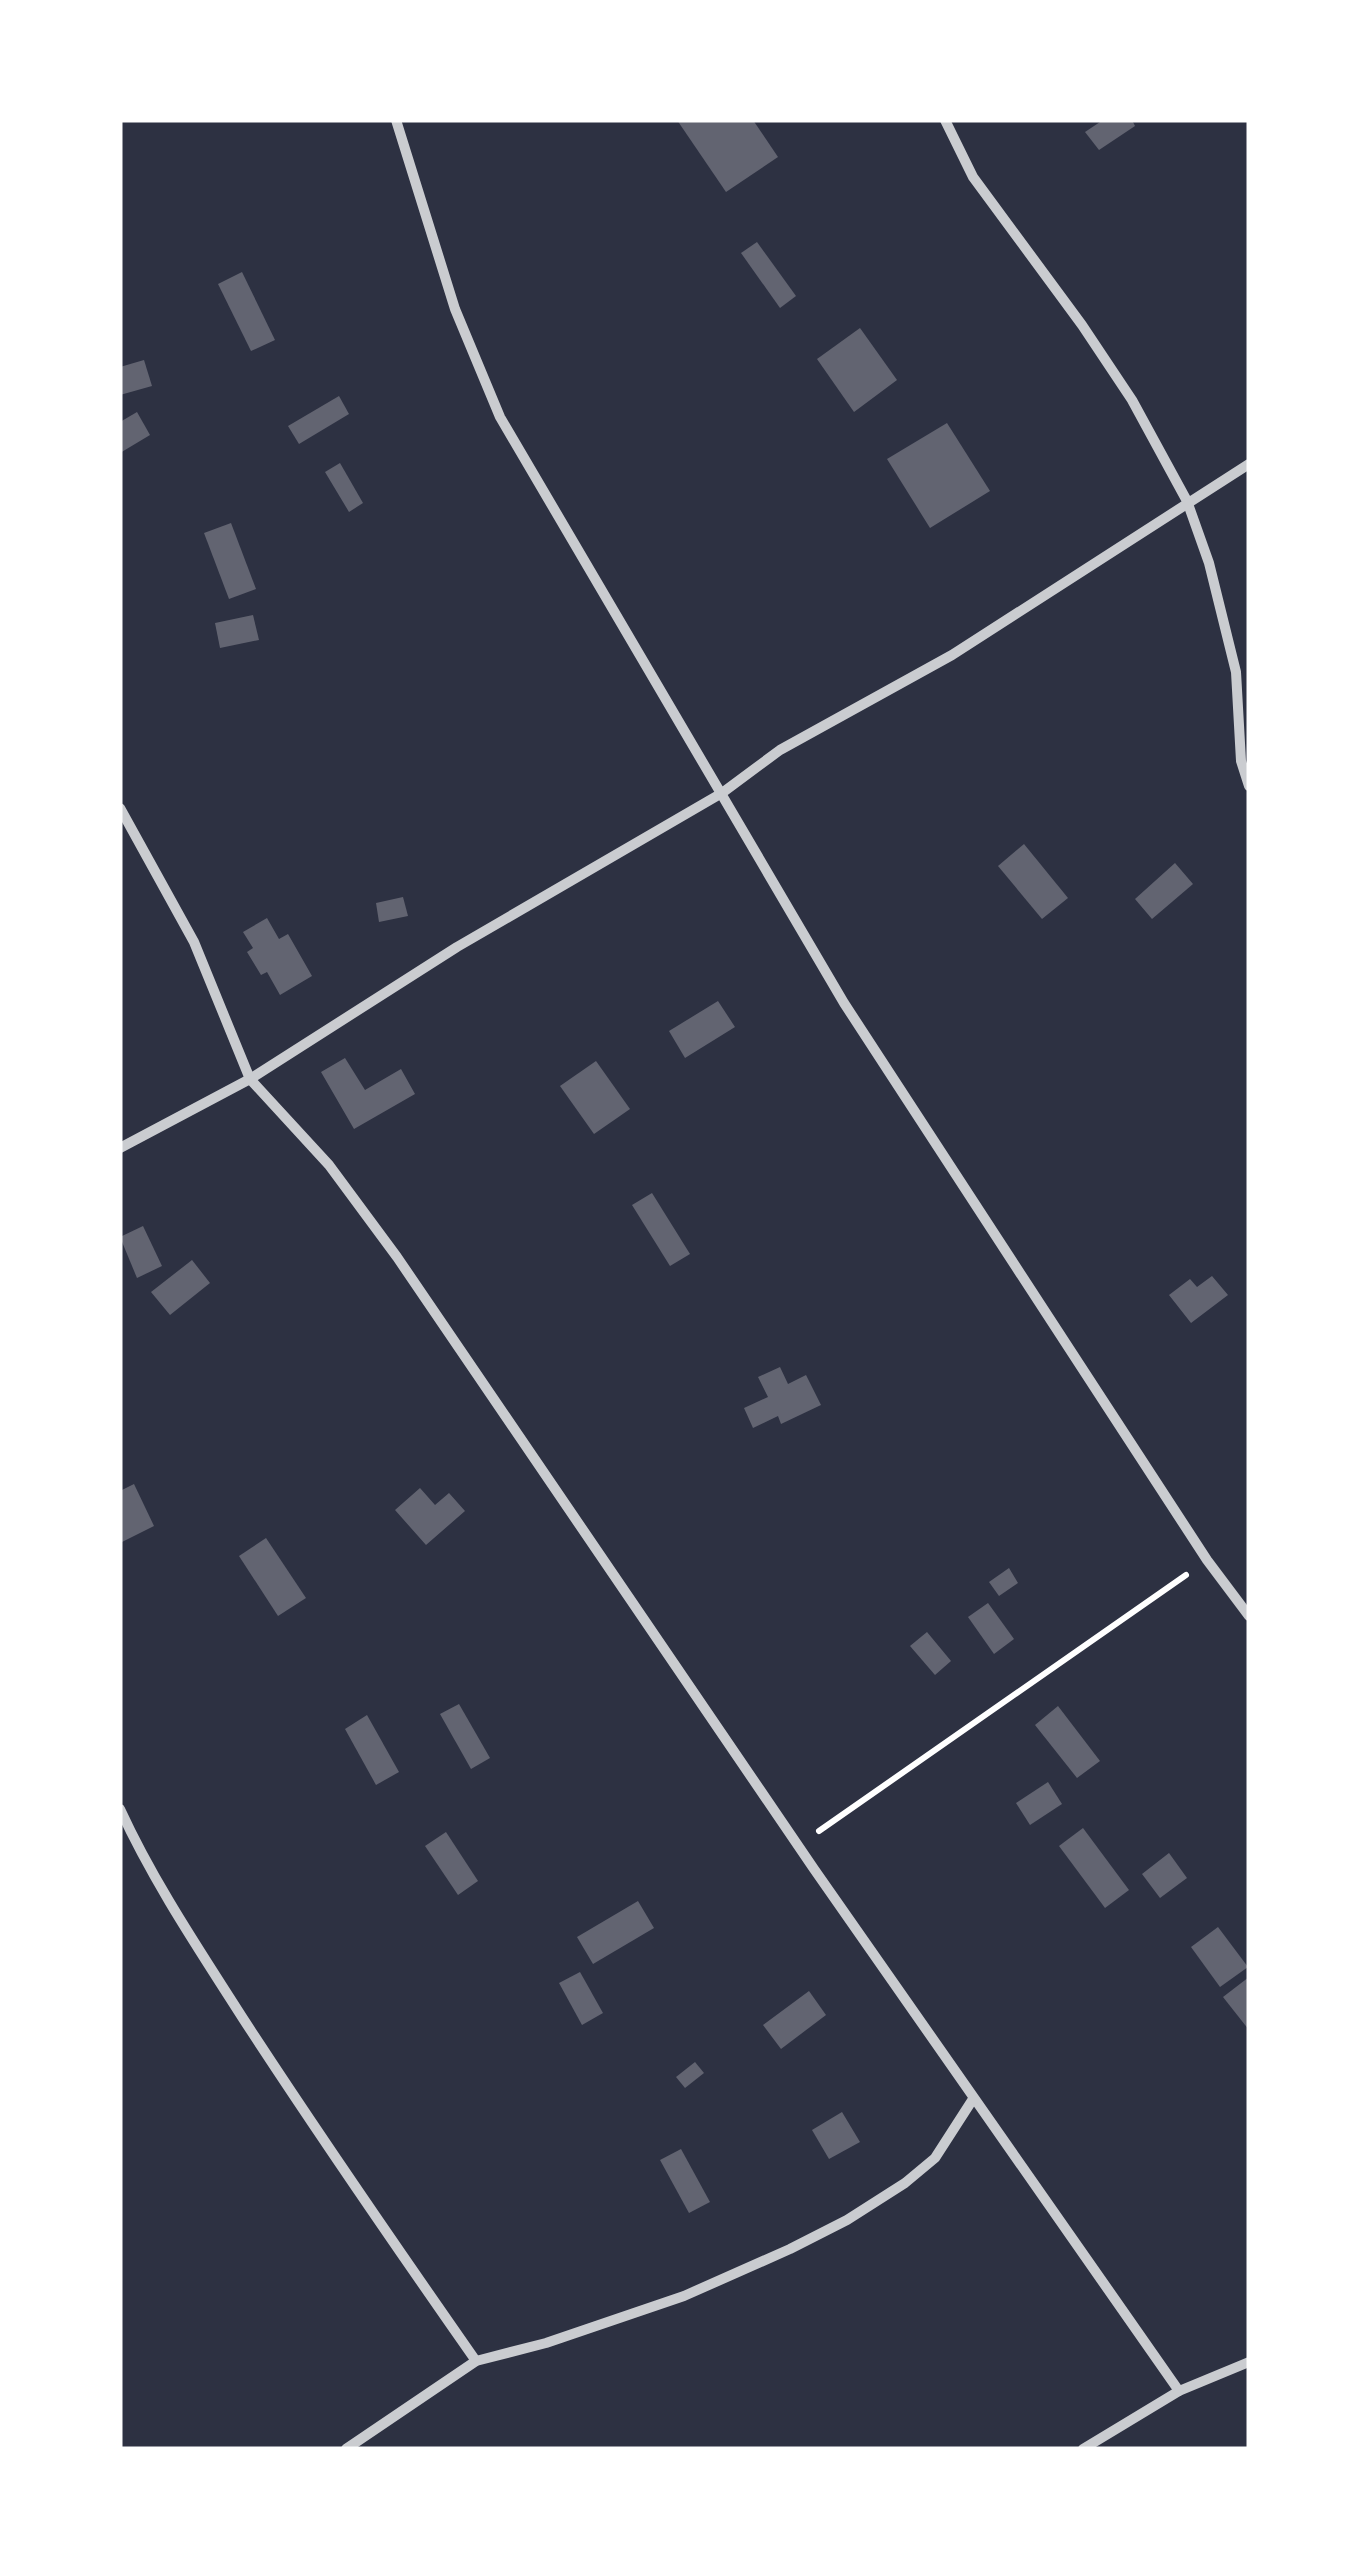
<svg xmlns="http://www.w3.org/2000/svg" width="1369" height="2569" viewBox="0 0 1369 2569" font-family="'Source Sans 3',sans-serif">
<rect width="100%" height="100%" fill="#2d3142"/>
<g fill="#626471">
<path d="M677,120h76l25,37 -52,35z"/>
<path d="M1103,120h29l3,6 -36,24 -14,-18z"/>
<path d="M757,242l39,54 -16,12 -39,-55z"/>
<path d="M242,272l33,68 -24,11 -33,-67z"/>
<path d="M860,328l37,52 -43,32 -37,-53z"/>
<path d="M144,360l8,26 -32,9v-28z"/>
<path d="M339,396l10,18 -50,30 -11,-18z"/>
<path d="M137,412l13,23 -30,18v-31z"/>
<path d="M947,423l43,68 -60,37 -43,-69z"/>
<path d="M340,463l23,40 -14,9 -24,-40z"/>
<path d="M231,523l25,66 -27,10 -25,-66z"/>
<path d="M253,615l6,25 -39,8 -5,-25z"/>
<path d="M1024,844l44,54 -26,21 -44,-53z"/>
<path d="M1175,863l18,21 -41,35 -17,-20z"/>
<path d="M403,897l5,19 -29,6 -3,-19z"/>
<path d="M267,918l12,21 9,-5 24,42 -32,19 -13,-23 -6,3 -14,-23 6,-4 -10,-16z"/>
<path d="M718,1001l17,26 -50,31 -16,-27z"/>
<path d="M345,1058l20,32 36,-21 14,25 -61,35 -33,-57z"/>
<path d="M596,1061l34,48 -36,25 -34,-48z"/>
<path d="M652,1193l38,61 -20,12 -38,-61z"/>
<path d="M143,1226l19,40 -25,12 -17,-41z"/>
<path d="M192,1260l18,23 -40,32 -19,-23z"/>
<path d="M1212,1276l16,19 -37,28 -22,-28 21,-16 7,8z"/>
<path d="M780,1367l8,17 18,-9 15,30 -40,19 -3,-8 -25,12 -9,-20 24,-11 -10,-20z"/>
<path d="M134,1484l20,42 -34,17v-52z"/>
<path d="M420,1488l15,17 14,-12 16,18 -39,34 -31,-35z"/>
<path d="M266,1538l40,60 -28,18 -39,-60z"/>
<path d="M1009,1568l9,15 -19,13 -10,-14z"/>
<path d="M988,1603l26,36 -20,15 -26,-37z"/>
<path d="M927,1632l24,29 -16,14 -25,-29z"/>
<path d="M459,1704l31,54 -19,11 -31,-55z"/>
<path d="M1058,1706l42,55 -23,17 -42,-53z"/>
<path d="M367,1715l32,57 -23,13 -31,-56z"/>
<path d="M1048,1782l14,22 -32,21 -14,-22z"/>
<path d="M1083,1828l46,62 -24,18 -46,-62z"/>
<path d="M446,1832l32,49 -20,14 -33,-49z"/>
<path d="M1169,1853l18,25 -27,20 -18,-24z"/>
<path d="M638,1901l16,27 -61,36 -16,-27z"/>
<path d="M1218,1927l30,40 -28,20 -29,-40z"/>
<path d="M580,1972l23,41 -21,12 -23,-42z"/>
<path d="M1249,1977v53l-26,-33z"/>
<path d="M809,1991l17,24 -45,34 -18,-24z"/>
<path d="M695,2062l9,11 -19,15 -9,-11z"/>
<path d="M842,2112l18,30 -31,17 -17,-29z"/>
<path d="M681,2149l29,53 -21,11 -29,-53z"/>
</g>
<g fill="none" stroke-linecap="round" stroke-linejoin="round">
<path stroke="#fff" stroke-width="6" d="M819,1831l367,-256"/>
<g stroke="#caccd0" stroke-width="10">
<path d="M396,120l59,189 45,108 344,586 363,557 42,56"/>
<path d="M945,120l28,57 109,148 50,75 55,101 22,62 27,109 5,89 8,25"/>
<path d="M120,808l74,134 56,137 79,86 68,92 417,612 365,522"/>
<path d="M120,1148l130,-69 207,-132 265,-154 58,-43 172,-95 297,-191"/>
<path d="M120,1809c34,74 80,142 124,211 75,115 153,228 232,341"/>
<path d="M346,2449l130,-88 70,-18 138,-47 106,-47 57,-29 58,-37 30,-25 38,-59"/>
<path d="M1083,2449l96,-58 70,-29"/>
</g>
</g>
<rect width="1369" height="2569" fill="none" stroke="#ffffff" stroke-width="245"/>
</svg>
